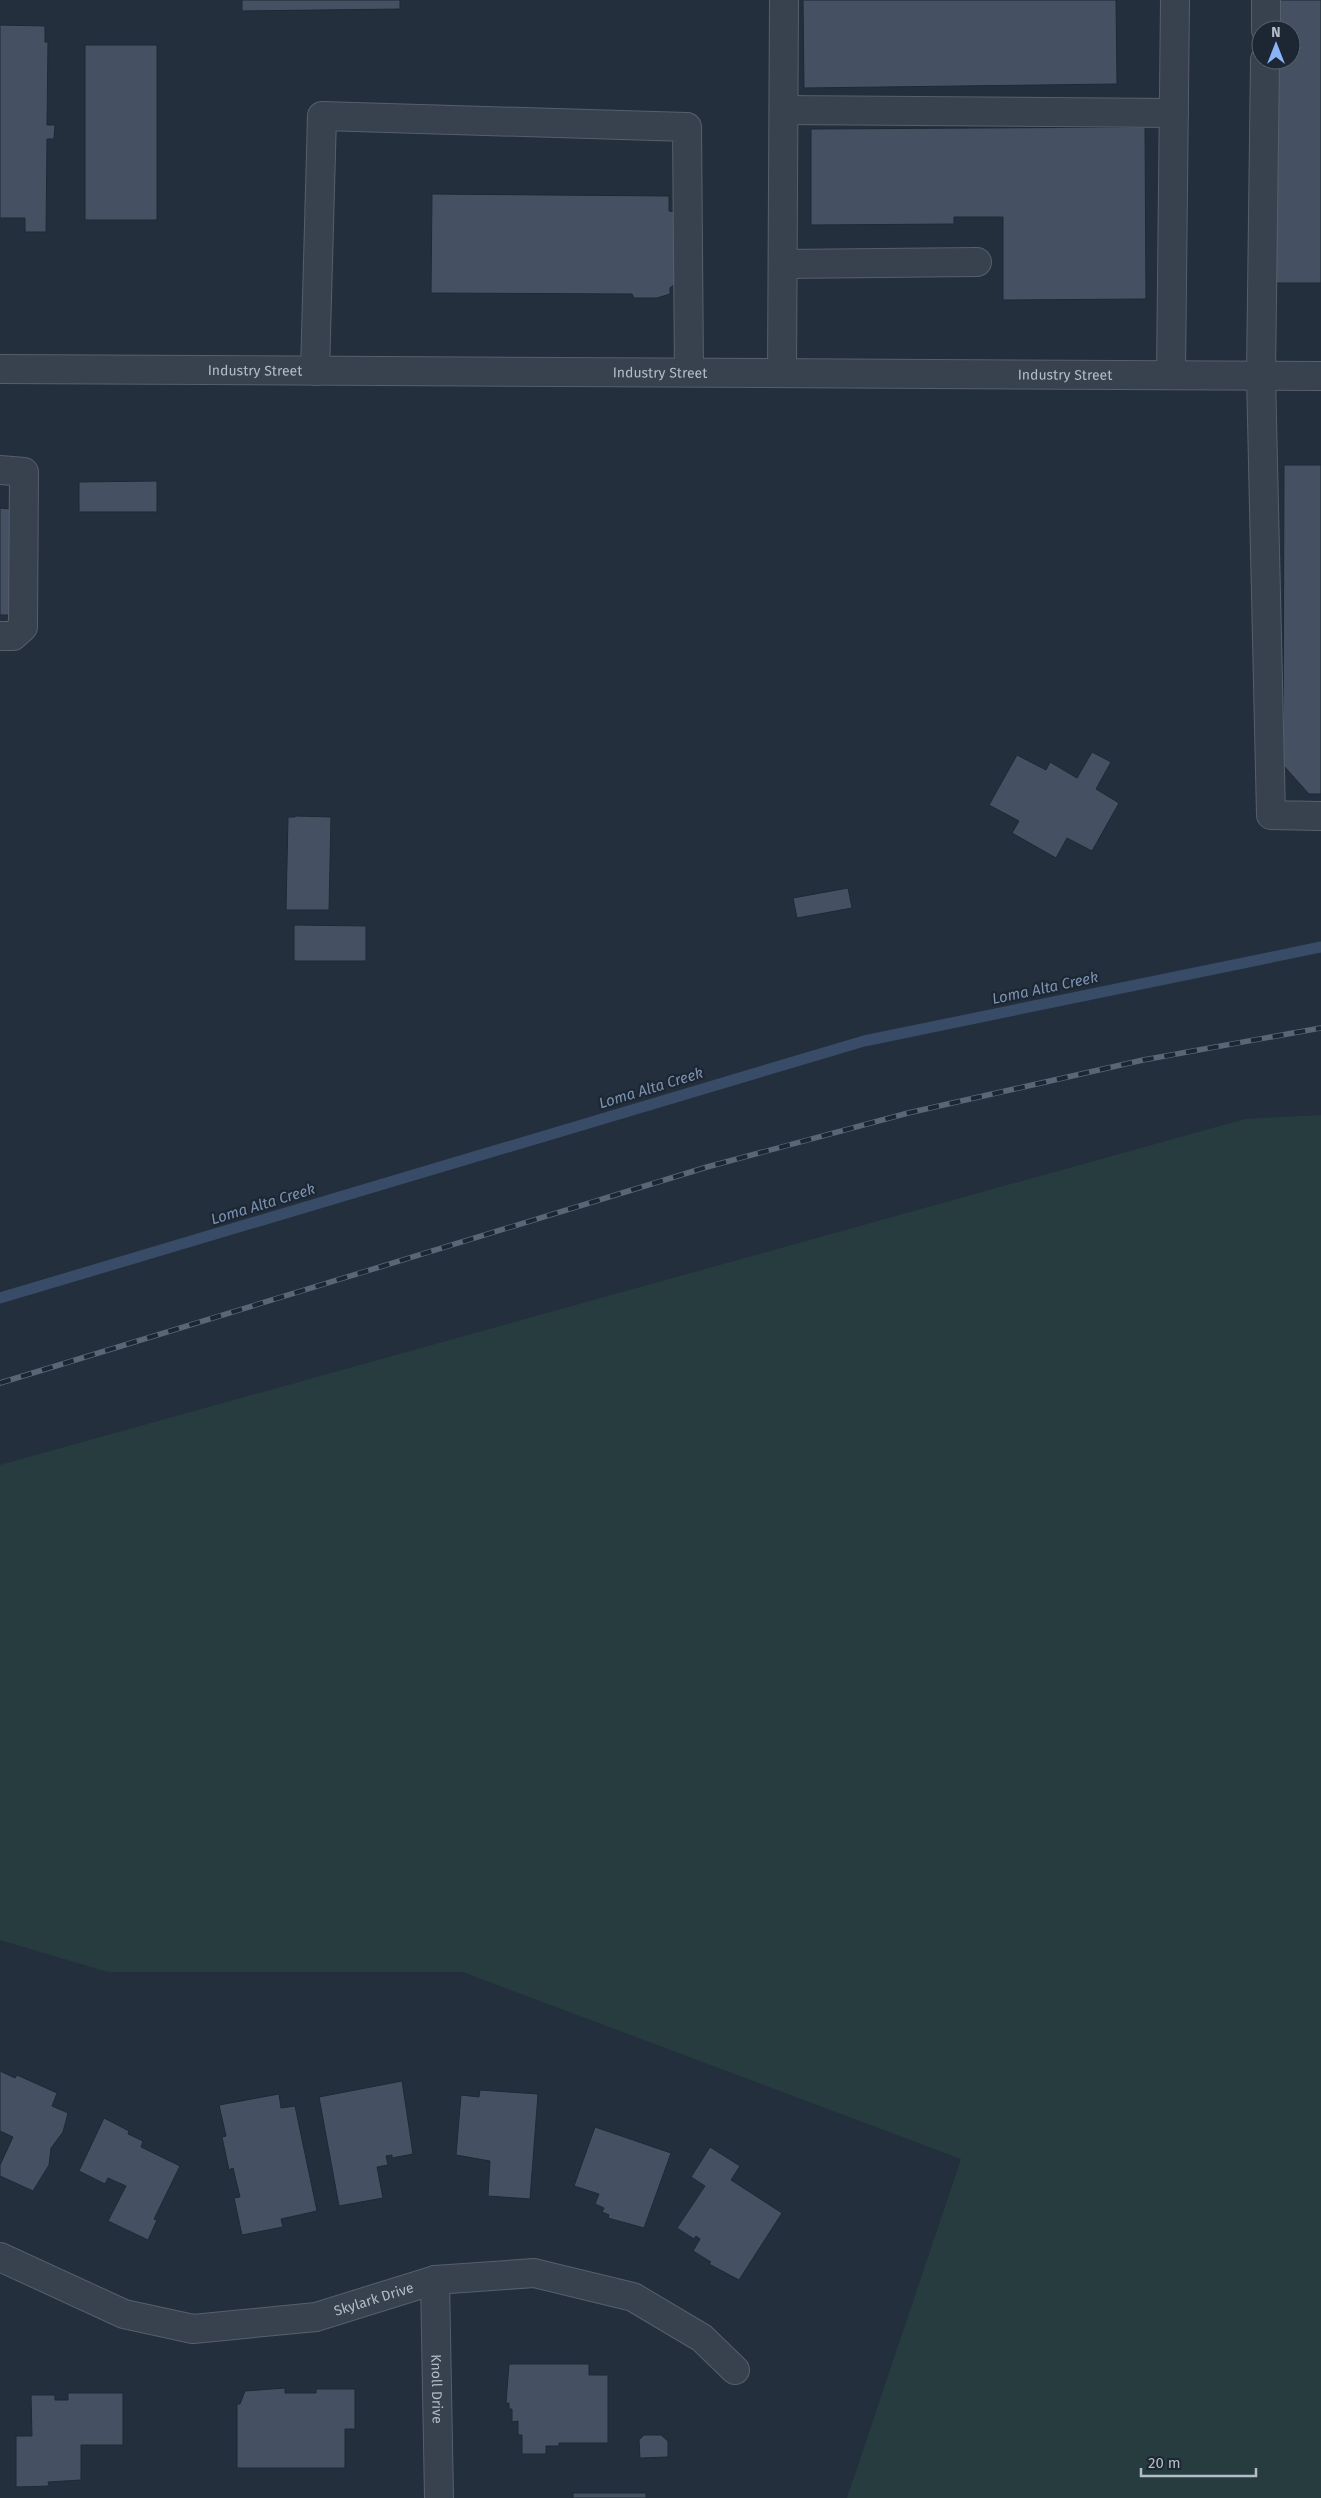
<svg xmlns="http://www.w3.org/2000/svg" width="1321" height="2498" viewBox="0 0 1321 2498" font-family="'Fira Sans',sans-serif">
<rect width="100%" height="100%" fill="#242f3e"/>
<path fill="#263c3f" d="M1321,1115v1383h-474l114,-339 -498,-187h-355l-108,-32v-475l1245,-346z"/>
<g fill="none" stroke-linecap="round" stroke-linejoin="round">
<path stroke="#394c67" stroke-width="11" d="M0,1298l864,-257 457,-94"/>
</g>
<g fill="#455162" stroke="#1f2835">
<path d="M242,0h158v9l-158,2z"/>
<path d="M803,0h313l1,84 -313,4z"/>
<path d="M1278,0h43v283h-45l2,-223h13v-30h-13z"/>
<path d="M0,25l45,1v16h3l-1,83h8l-1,14h-7l-1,93h-21v-14h-25z"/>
<rect x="85" y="45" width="72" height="175"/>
<path d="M1145,127l1,172 -143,1v-83h-49v7l-143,1v-96z"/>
<path d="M432,194l237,2v15l5,1 2,71 -6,5v6l-13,4h-23l-2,-4 -201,-1z"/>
<path d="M1284,465h37v329h-12l-26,-29z"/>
<path d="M157,481v31h-78v-30z"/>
<path d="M0,508l11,1 -1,106h-10z"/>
<path d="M1092,752l19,10 -15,27 23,14 -27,48 -25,-13 -11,20 -44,-25 7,-12 -30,-16 28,-50 29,15 4,-8 27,16z"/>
<path d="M295,816l36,1 -2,93h-43l2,-93h7z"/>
<path d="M848,888l4,20 -55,10 -4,-20z"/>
<path d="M294,925l72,1v35h-72z"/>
<path d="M0,2071l15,7 2,-3 40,18 -5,13 16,7 -5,19 -12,16 -2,17 -16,26 -33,-15v-11l13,-28 -13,-6z"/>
<path d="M402,2081l11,73 -21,4v-3l-6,1 2,9 -11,2 6,31 -44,8 -20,-109z"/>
<path d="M480,2090l58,4 -8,105 -42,-3 2,-35 -34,-6 5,-60 18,2z"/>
<path d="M279,2094l2,14 14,-2 22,105 -36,8 2,8 -41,8 -8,-37 6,-1 -7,-29 -4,2 -7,-33 4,-1 -7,-31z"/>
<path d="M104,2118l25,13 -1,3 15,7 -2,6 39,19 -26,53 3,1 -9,20 -40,-19 18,-35 -18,-8 -3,6 -26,-13z"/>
<path d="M595,2127l76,26 -27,75 -36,-10 1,-3 -7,-3 2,-4 -9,-4 4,-10 -25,-8z"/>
<path d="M710,2147l30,19 -9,14 51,33 -43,67 -30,-16 2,-2 -18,-11 7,-12 -4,-3 -2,3 -17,-11 28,-42 -14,-9z"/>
<path d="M509,2364h80v11h19v68h-49v3h-13v8h-24v-19h-4v-14l-6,1v-13h-3v-6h-3z"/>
<path d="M285,2388v5h31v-4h39v40h-10v39h-108v-64h3l5,-13z"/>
<path d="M68,2393h55v52h-42v35l-33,2 1,4 -33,1v-51h16l-1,-41h24v5h13z"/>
<path d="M644,2435h17l7,6v16l-28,1 -1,-18z"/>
<rect x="573" y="2493" width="73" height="5"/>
</g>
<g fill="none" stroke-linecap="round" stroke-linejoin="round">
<defs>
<g id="minor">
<path d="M1266,30v-30"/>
<path d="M1265,60l-4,315 10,440 50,1"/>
<path d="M784,110l390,3"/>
<path d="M783,264l194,-2"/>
<path id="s1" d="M0,369l1321,7"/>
<path d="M315,371l7,-255 365,11 2,245"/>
<path d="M782,373l2,-373"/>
<path d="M1171,375l4,-375"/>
<path d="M0,470l24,2 -1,155 -10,9h-13"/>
<path id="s2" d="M0,2257l124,57 69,15 123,-12 119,-37 99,-7 99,24 69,41 33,32"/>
<path id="s3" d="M435,2280l4,218"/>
</g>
</defs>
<use href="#minor" stroke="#565f6c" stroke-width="30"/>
<use href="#minor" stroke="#38414e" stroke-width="28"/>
<defs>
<path id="rail" d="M0,1383l707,-216 201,-54 235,-53 178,-32"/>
</defs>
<use href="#rail" stroke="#5a6575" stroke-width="5.5"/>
<use href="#rail" stroke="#1d2633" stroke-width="4" stroke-dasharray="11" stroke-linecap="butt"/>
</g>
<g text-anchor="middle" stroke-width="4.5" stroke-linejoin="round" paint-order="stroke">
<g font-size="14" fill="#b4bcc9" stroke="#1d2633">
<text dy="5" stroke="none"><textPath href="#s1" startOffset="255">Industry Street</textPath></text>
<text dy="5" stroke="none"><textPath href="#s1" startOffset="660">Industry Street</textPath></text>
<text dy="5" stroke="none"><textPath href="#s1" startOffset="1065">Industry Street</textPath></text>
<text dy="5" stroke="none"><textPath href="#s2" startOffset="391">Skylark Drive</textPath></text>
<text dy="5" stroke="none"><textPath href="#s3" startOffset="109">Knoll Drive</textPath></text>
</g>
<g font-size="15" font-style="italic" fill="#7c92b1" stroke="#1d2633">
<text transform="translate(1045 988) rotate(-12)" y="5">Loma Alta Creek</text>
<text transform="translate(651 1088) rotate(-17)" y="5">Loma Alta Creek</text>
<text transform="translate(263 1204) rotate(-17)" y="5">Loma Alta Creek</text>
</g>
</g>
<g transform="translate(1276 45)"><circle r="24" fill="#1d2633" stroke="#59626f"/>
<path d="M0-4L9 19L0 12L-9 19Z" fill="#8ab4f8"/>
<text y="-8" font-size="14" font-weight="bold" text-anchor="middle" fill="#b4bcc9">N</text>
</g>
<path d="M1141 2468v8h115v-8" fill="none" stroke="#b4bcc9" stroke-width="2.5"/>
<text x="1148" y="2468" font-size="15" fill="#b4bcc9" stroke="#1d2633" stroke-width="4" paint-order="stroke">20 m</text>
</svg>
